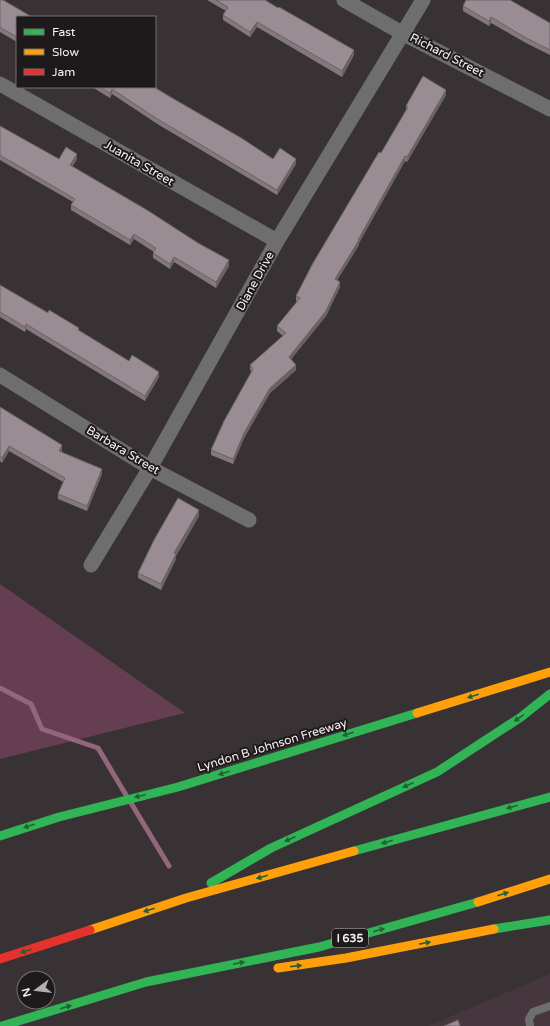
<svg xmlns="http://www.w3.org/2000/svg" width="550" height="1026" viewBox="0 0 550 1026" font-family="'Varela Round',sans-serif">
<rect width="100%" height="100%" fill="#383235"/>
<path fill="#46373e" d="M550,974v52h-122z"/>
<path fill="#663e51" d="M0,584l185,129 -185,46z"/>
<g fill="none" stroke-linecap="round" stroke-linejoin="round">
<g stroke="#94667b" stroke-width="5">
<path d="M0,688l31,16 11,25 56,19 28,47"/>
<path d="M131,803l38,63"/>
</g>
<path stroke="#6e6e6e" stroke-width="8" d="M530,1026l-1,-7 4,-7 17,-6"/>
<g stroke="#6e6e6e" stroke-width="15">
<path d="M344,0l58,33 148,76"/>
<path d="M0,84l277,157"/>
<path d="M0,375l150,93 99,52"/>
<path d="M91,565l59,-97 127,-227 146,-241"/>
</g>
<g stroke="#30b455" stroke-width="9">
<path d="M0,836l59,-19 119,-30 239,-74"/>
<path d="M354,851l196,-54"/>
<path d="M211,883l60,-35 166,-76 84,-55 29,-23"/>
<path d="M494,929l56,-9"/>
<path d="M2,1026l144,-44 173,-35 159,-45"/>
</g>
<g stroke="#ff9f0a" stroke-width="9">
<path d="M417,713l133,-41"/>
<path d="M478,902l72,-23"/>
<path d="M90,930l96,-32 168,-47"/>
<path d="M278,968l68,-10 148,-29"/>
</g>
<path stroke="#e5322d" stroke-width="9" d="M0,959l90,-29"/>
</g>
<g fill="#84787e">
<path d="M0,0h5v1l12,16v25l-17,-10z"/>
<path d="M207,0h58l89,55 -12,22 -85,-50 -7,10 -27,-17v-5l3,-4z"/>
<path d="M463,6l87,17v32l-24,-12 -35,-20 -2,3 -26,-15z"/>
<path d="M92,87h62l119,72 23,5 -19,31 -118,-70 -47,-31 -2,4z"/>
<path d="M446,95l-39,67 -2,-1 -46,82v2l-22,35 3,7 -14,29 -35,43 5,11 -26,23 -26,45 -11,26 -22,-9v-5l41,-78 -2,-2v-5l33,-29 -6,-5v-5l20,-24 -1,-1v-5l85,-143 25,-43v-4z"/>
<path d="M0,126l59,33h18l-5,8 157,99 -13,22 -42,-26 -4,7 -17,-11v-5l1,-1 -20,-13 -4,6 -59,-35v-5l2,-3 -73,-42z"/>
<path d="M0,285l79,45 50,31 30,16 -14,24 -119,-72 -1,3 -25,-15z"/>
<path d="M0,407l62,43v2l40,22 -15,37 -29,-12v-5l5,-12 -54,-31 -7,12 -2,-2z"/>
<path d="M199,516l-23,40v3l-15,31 -23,-12v-5z"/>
</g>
<g fill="#6b6266">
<path d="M491,17v6l-2,3v-5z"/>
<path d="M257,22v5l-7,10v-5z"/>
<path d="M354,50v5l-12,22v-6z"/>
<path d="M112,89v5l-2,4v-5z"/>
<path d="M446,90v5l-39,67v-5z"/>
<path d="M77,154v5l-7,12v-6z"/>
<path d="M405,156v5l-46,82v2l-24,39v-5z"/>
<path d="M296,159v5l-19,31v-5z"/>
<path d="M134,234v5l-4,6v-5z"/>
<path d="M174,257v5l-4,7v-5z"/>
<path d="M229,260v6l-13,22v-6z"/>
<path d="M340,282v5l-14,29 -37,46v-5z"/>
<path d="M26,324v5l-1,3v-5z"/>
<path d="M296,365v5l-26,23 -26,45 -11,26v-5l11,-26 26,-45z"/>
<path d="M159,372v5l-14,24v-5z"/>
<path d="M62,445v5l-3,6v-5z"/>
<path d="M9,446v5l-7,12v-5z"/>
<path d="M102,469v5l-15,37v-5z"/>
<path d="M199,510v6l-23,40v3l-15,31v-6l13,-31z"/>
</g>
<g fill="#998c92" stroke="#6b6266">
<path d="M0,0h4h-1l29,17h-15v20l-17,-10z"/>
<path d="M216,0h49l13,8 1,-1 75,43 -12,21 -85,-49 -7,10 -27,-17 5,-8z"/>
<path d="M466,0h44l40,23v27l-24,-12 -35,-21 -2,4 -26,-15z"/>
<path d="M423,76l23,14 -39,67 -2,-1 -47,84h1l-24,39 5,3 -14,29 -37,46 7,8 -26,23 -26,45 -11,26 -22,-9 13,-29 29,-52 -3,-4 36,-32 -9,-7 23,-28 -4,-2 17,-33 66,-111 2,1 27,-46 -2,-1z"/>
<path d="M100,87h54l13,8 76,44 30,20 7,-11 16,11 -19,31 -118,-70 -47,-31 -2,4z"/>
<path d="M0,126l59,33 7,-12 11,7 -7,11 77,45 51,33 31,17 -13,22 -42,-25 -4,7 -17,-11 3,-5 -22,-14 -4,6 -59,-35 4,-6 -75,-44z"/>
<path d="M0,285l48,28 1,-3 30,18 -1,2 51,31 3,-6 27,17 -14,24 -119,-72 -1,3 -25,-15z"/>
<path d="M0,407l62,38 -3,6 43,18 -15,37 -29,-12 7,-16 -56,-32 -7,12 -2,-2z"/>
<path d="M178,498l21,12 -25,43 2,1 -15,30 -23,-11 16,-33z"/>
<path d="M458,1020l2,6h-16z"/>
</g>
<defs><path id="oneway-solid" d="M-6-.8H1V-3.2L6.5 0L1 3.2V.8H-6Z"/></defs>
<g fill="#265f35">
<use href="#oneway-solid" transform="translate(473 696) rotate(163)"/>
<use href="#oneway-solid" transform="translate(519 718) rotate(145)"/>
<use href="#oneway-solid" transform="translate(348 734) rotate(163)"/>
<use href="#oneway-solid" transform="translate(224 773) rotate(163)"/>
<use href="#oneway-solid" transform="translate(408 785) rotate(156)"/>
<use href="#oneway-solid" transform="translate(140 796) rotate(166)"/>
<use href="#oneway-solid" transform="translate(512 807) rotate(164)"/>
<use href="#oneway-solid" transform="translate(29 826) rotate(162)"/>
<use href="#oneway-solid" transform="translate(290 839) rotate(156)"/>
<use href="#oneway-solid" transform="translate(387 842) rotate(164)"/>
<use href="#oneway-solid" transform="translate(262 877) rotate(164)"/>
<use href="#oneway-solid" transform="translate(503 894) rotate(-17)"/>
<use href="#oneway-solid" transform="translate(149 910) rotate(162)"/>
<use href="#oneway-solid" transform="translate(379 930) rotate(-16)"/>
<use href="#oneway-solid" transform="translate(425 943) rotate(-11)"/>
<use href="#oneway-solid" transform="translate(26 951) rotate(162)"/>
<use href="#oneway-solid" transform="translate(239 963) rotate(-12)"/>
<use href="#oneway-solid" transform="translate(296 966) rotate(-6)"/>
<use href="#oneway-solid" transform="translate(66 1007) rotate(-17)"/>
</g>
<g text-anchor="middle" stroke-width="4" stroke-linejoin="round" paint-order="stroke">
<rect fill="#1e191b" stroke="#b7b0b3" stroke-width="1" x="332" y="929" width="36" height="18" rx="3"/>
<g font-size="11" font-weight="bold" fill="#f8f1f4">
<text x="350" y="942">I 635</text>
</g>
<g font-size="12" fill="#f8f1f4" stroke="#1e191b">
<text transform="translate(447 55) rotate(27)" y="4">Richard Street</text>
<text transform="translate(139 163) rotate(30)" y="4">Juanita Street</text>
<text transform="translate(255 281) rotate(-61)" y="4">Diane Drive</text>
<text transform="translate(123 450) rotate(31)" y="4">Barbara Street</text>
<text transform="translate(272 745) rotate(-17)" y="4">Lyndon B Johnson Freeway</text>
</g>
</g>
<rect x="16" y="16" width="140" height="72" fill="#1e191b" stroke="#756f72"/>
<rect x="24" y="29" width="20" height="6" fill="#30b455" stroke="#756f72"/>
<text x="52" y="36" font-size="12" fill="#f8f1f4">Fast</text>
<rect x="24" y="49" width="20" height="6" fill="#ff9f0a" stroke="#756f72"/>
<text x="52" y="56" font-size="12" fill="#f8f1f4">Slow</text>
<rect x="24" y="69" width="20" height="6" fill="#e5322d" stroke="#756f72"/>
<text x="52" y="76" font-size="12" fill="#f8f1f4">Jam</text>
<g transform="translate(36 990) rotate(255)"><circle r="19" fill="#1e191b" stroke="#756f72"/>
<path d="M0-3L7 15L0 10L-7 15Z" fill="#b5aeb1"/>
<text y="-6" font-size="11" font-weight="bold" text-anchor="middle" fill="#f8f1f4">N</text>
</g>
</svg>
